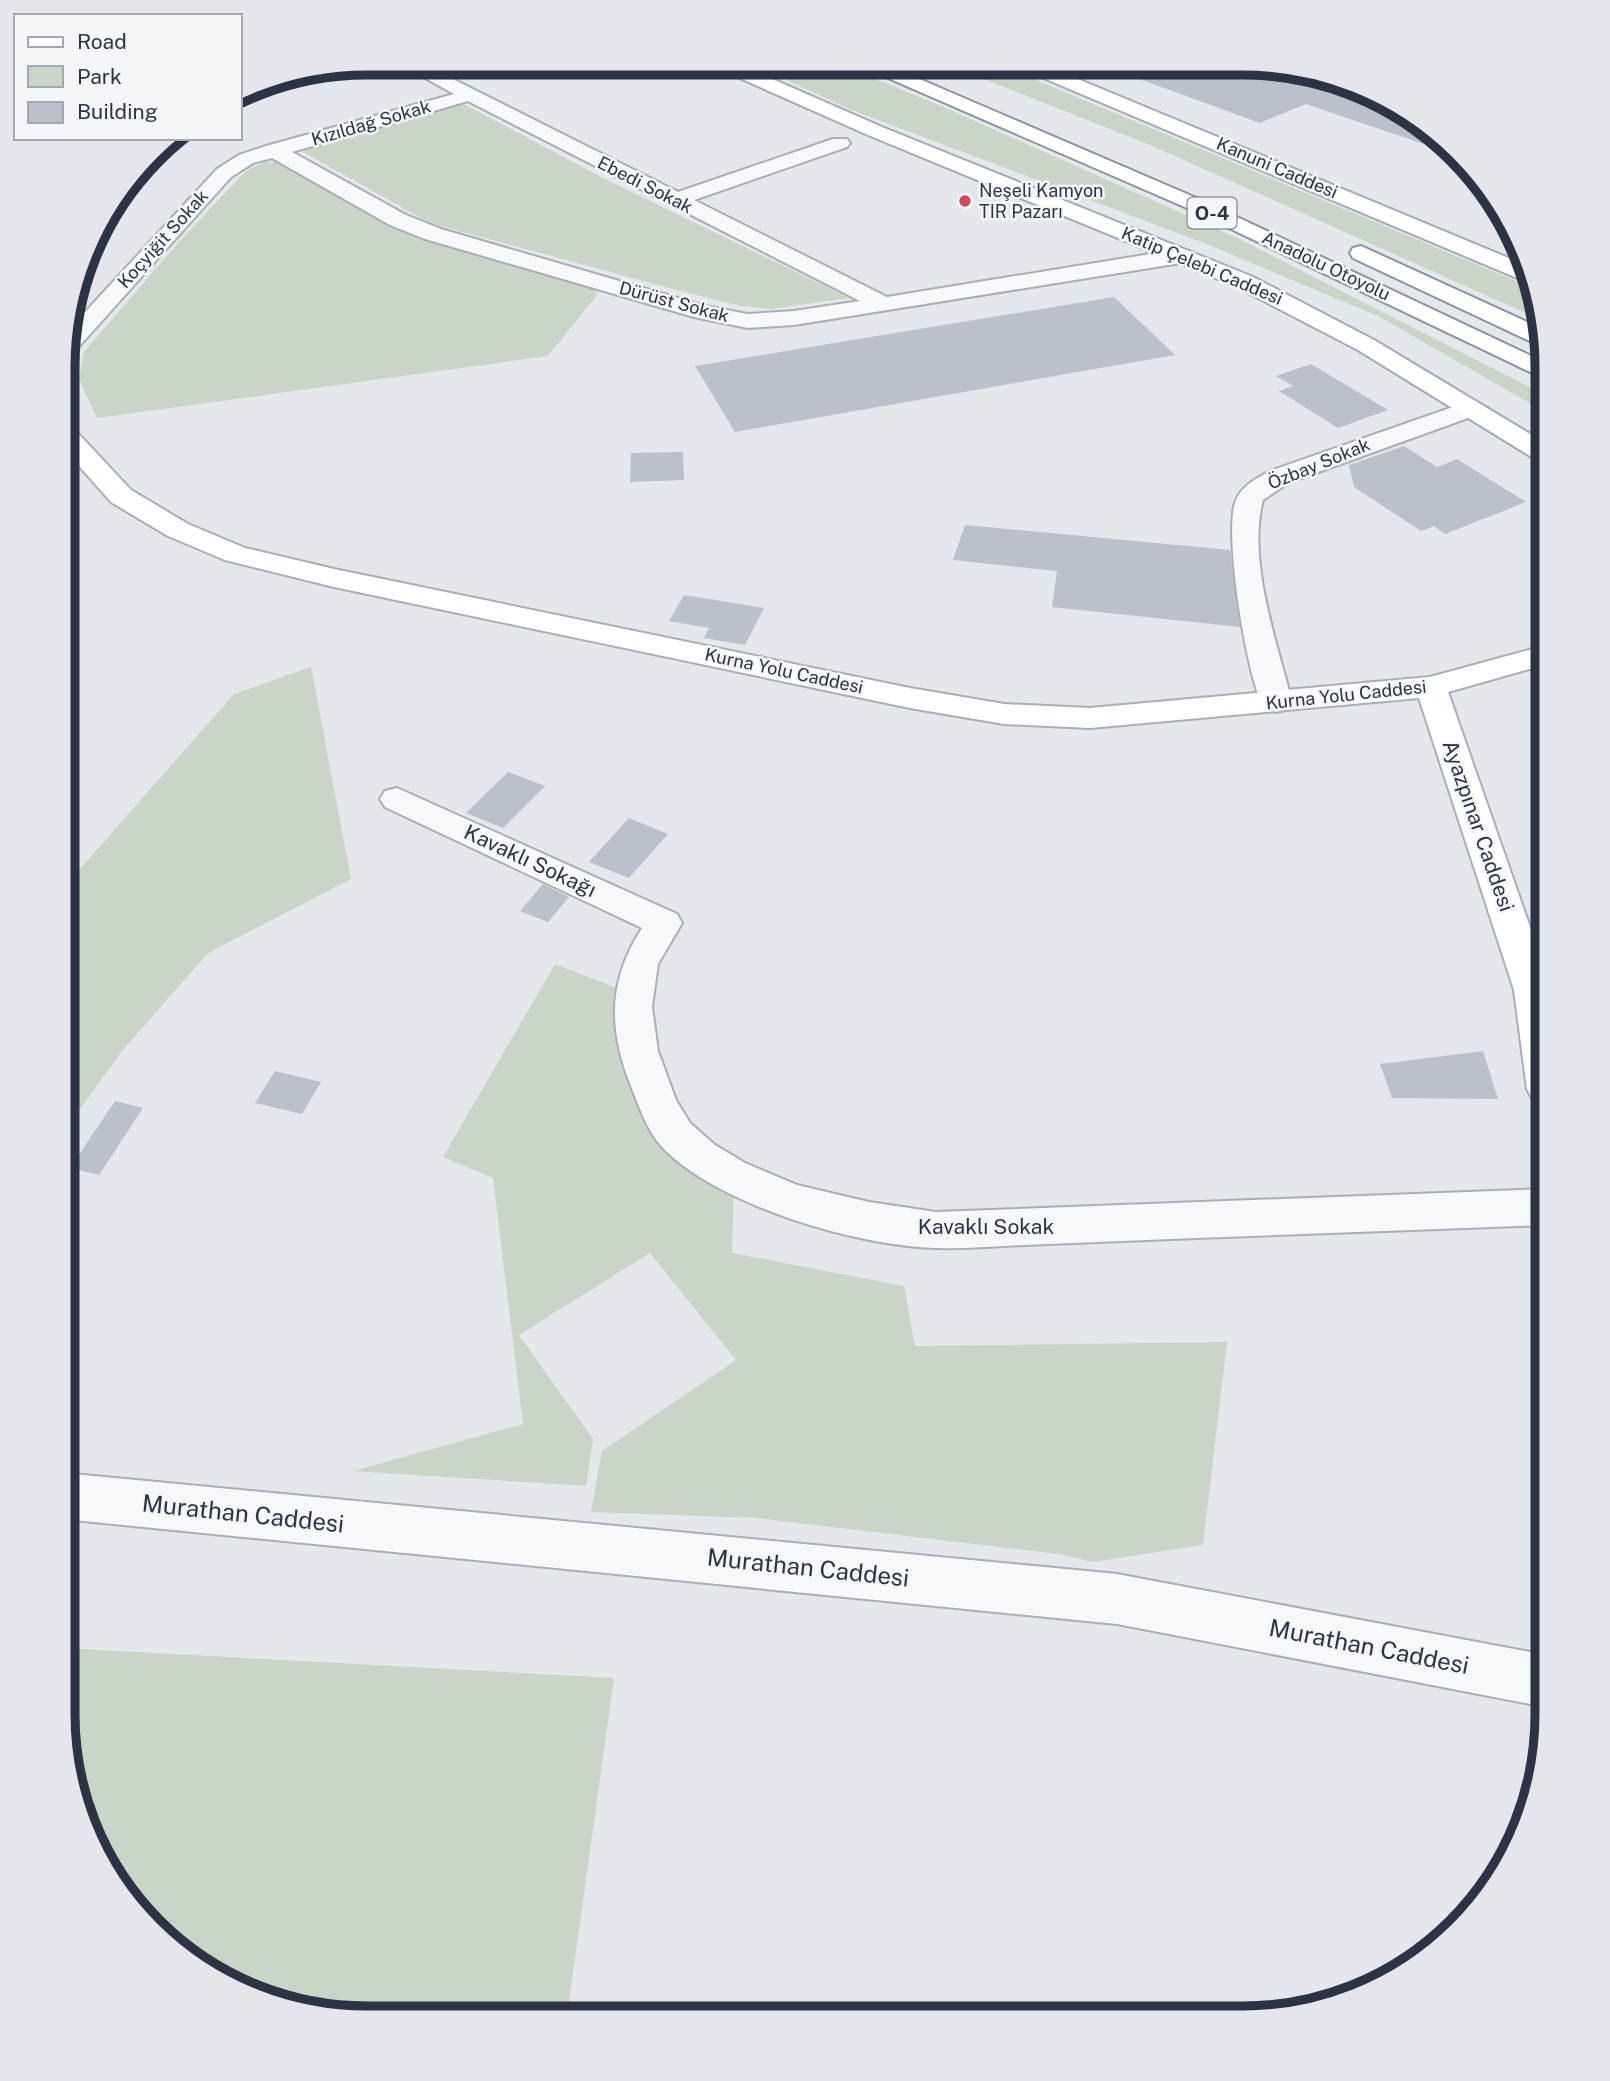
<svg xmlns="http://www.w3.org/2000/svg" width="1610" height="2081" viewBox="0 0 1610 2081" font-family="'Public Sans',sans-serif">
<rect width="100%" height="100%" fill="#e4e7ec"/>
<g fill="#c9d6c5">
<path d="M753,64h86l100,41 298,133 310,158v17l-169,-97 -174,-73 -355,-134z"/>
<path d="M949,65h51l528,221 7,31 -385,-172z"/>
<path d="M464,104l139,74 246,120 -78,11 -30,-3 -68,-17 -243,-66 -127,-71 7,-8z"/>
<path d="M265,162h14l147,79 166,45 5,9 -49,61 -451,62 -18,-39 5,-27 93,-108 63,-67 9,-8z"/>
<path d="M311,667l40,212 -143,74 -86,98 -58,80 1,-245 169,-192z"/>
<path d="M555,964l72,28 -9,27 5,45 24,54 87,69 -2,66 172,33 11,60 312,-4 -24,203 -111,17 -33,-8 -303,-36 -165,-6 11,-61 134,-91 -86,-107 -131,82 74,104 -7,47 -233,-15 170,-47 -30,-246 -50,-21z"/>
<path d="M63,1648l551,30 -47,338 -239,-1 -130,-48 -59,-52 -44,-66 -32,-135z"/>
</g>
<g fill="#bbc0ca">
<path d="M1112,65l171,1 56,15 -6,2 50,17 45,26 22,27 -144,-49 -46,19 -148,-54z"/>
<path d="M1114,297l61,58 -440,77 -40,-66z"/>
<path d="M1311,364l77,46 -50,18 -59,-37 14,-5 -17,-10z"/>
<path d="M1404,446l33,21 20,-8 69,43 -81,32 -11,-8 -13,5 -67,-44 -5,-22z"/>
<path d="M683,452l1,28 -54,2 1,-29z"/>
<path d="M965,525l265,25 10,77 -188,-20 5,-36 -104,-11z"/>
<path d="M684,595l80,13 -19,37 -41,-7 5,-10 -40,-7z"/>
<path d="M508,772l37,14 -42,42 -37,-15z"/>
<path d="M629,818l39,16 -39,44 -40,-16z"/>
<path d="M543,884l26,13 -21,25 -28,-11z"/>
<path d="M1483,1051l15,48 -106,-1 -12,-34z"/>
<path d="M275,1071l46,11 -19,32 -47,-11z"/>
<path d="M115,1101l28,7 -44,67 -29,-7z"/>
</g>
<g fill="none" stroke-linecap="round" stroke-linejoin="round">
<defs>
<g id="street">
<path d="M398,63h23l257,129 155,-53h14l3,4 -3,4 -153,53 193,97 294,-48 8,2 3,5 -3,5 -8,2 -387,62 -46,3 -54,-11 -269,-78 -35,-14 -118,-67 -19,5 -22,14 -157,175 -8,2v-21l151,-164 22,-14 27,-9 188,-52zM468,101l392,200 -66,10 -46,3 -43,-8 -264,-77 -35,-14 -114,-63z"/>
<path d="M1470,401l9,3 4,5 -4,5 -191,69 -25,17c-16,61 14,142 29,202l-5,7 -11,3 -11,-3c-18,-27 -41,-174 -30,-206 5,-16 20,-24 35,-32z"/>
<path d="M397,788l280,126 5,9 -24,41 -6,43 6,44 18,49 14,23 25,22 30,18 52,22 72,17 67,10 611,-23v36c-117,4 -234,9 -351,13 -57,2 -115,5 -172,7 -29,1 -58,4 -86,3 -79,-1 -221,-43 -276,-101 -15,-16 -23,-41 -31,-61 -23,-58 -23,-105 11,-158l-257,-121 -5,-8 5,-8z"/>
<path d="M63,1473l1054,101 429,81v52l-429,-83 -1054,-105z"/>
</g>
<path id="secondary" d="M65,426l9,3 57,61 57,34 57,24 89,21 576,119 94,16 86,4 340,-31 117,-32v19l-99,28 99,284v129l-14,-5 -6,-11 -13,-99 -95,-292 -329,30 -86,-4 -94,-16 -576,-121 -109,-27 -57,-24 -57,-34 -46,-52z"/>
<g id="primary">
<path d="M714,64h24l144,63 371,150 121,63 173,104v19l-9,-2 -180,-111 -121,-63 -369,-152 -151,-67z"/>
<path d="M1019,65h25l479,199 3,15 -9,-1 -495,-209z"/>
</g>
<g id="highway">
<path d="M862,64l25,1 314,135 345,163 1,17 -360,-172 -322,-140z"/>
<path d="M1361,246l177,81 4,17 -10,-2 -179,-84 -3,-5 3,-5z"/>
</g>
</defs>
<use href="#street" stroke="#a9aeb7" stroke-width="4"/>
<use href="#secondary" stroke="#a9aeb7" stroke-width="4"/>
<use href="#primary" stroke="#a3abb8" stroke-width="4"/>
<use href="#highway" stroke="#8b94a3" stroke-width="4"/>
<use href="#street" fill="#f7f8fa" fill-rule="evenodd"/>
<use href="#secondary" fill="#fff" fill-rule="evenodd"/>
<use href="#primary" fill="#fff" fill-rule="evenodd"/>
<use href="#highway" fill="#fff" fill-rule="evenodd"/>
</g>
<circle fill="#d1495b" stroke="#f4f6f9" stroke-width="2.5" cx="965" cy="201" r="7"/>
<g text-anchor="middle" stroke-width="5" stroke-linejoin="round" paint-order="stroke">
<g font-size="18" fill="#2b3445" stroke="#f4f6f9">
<text transform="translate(371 123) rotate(-16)" y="6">Kızıldağ Sokak</text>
<text transform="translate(1277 168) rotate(23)" y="6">Kanuni Caddesi</text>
<text transform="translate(645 185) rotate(27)" y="6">Ebedi Sokak</text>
<text transform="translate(163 239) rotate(-48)" y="6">Koçyiğit Sokak</text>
<text transform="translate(1202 266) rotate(23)" y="6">Katip Çelebi Caddesi</text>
<text transform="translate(1326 266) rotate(25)" y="6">Anadolu Otoyolu</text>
<text transform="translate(674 302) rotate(15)" y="6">Dürüst Sokak</text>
<text transform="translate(1319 464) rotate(-22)" y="6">Özbay Sokak</text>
<text transform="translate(784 671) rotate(12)" y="6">Kurna Yolu Caddesi</text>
<text transform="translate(1346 695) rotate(-6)" y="6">Kurna Yolu Caddesi</text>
</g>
<g font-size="18" fill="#2b3445" stroke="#f4f6f9" text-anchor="start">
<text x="979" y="197">Neşeli Kamyon<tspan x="979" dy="21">TIR Pazarı</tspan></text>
</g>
<rect fill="#f4f6f9" stroke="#676e7b" stroke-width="2" x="1187.5" y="197.5" width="49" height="31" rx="5"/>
<g font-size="19" font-weight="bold" fill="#2b3445">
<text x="1212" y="220">O-4</text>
</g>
<g font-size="21" fill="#2b3445" stroke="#f4f6f9">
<text transform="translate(1478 826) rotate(71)" y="7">Ayazpınar Caddesi</text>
<text transform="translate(530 861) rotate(25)" y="7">Kavaklı Sokağı</text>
<text x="986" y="1234">Kavaklı Sokak</text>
</g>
<g font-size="24" fill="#2b3445" stroke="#f4f6f9">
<text transform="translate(243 1514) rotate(6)" y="8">Murathan Caddesi</text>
<text transform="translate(808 1568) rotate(6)" y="8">Murathan Caddesi</text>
<text transform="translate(1369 1647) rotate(11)" y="8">Murathan Caddesi</text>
</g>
</g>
<path d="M0 0H1610V2081H0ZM367 75H1243A292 292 0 0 1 1535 367V1714A292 292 0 0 1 1243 2006H367A292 292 0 0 1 75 1714V367A292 292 0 0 1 367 75Z" fill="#e4e6eb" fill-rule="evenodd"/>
<path fill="none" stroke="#2b3445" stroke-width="9" d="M367 75H1243A292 292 0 0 1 1535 367V1714A292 292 0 0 1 1243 2006H367A292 292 0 0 1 75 1714V367A292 292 0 0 1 367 75Z"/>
<rect x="14" y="14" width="228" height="126" fill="#f4f6f9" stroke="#a4a8b1" stroke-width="2"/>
<rect x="28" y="37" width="35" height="10" fill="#ffffff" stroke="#a4a8b1" stroke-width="2"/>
<text x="77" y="49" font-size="21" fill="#2b3445">Road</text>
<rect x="28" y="66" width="35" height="21" fill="#c9d6c5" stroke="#a4a8b1" stroke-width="2"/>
<text x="77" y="84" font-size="21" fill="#2b3445">Park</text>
<rect x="28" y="102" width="35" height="21" fill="#bbc0ca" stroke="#a4a8b1" stroke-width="2"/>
<text x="77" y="119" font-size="21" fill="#2b3445">Building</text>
</svg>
